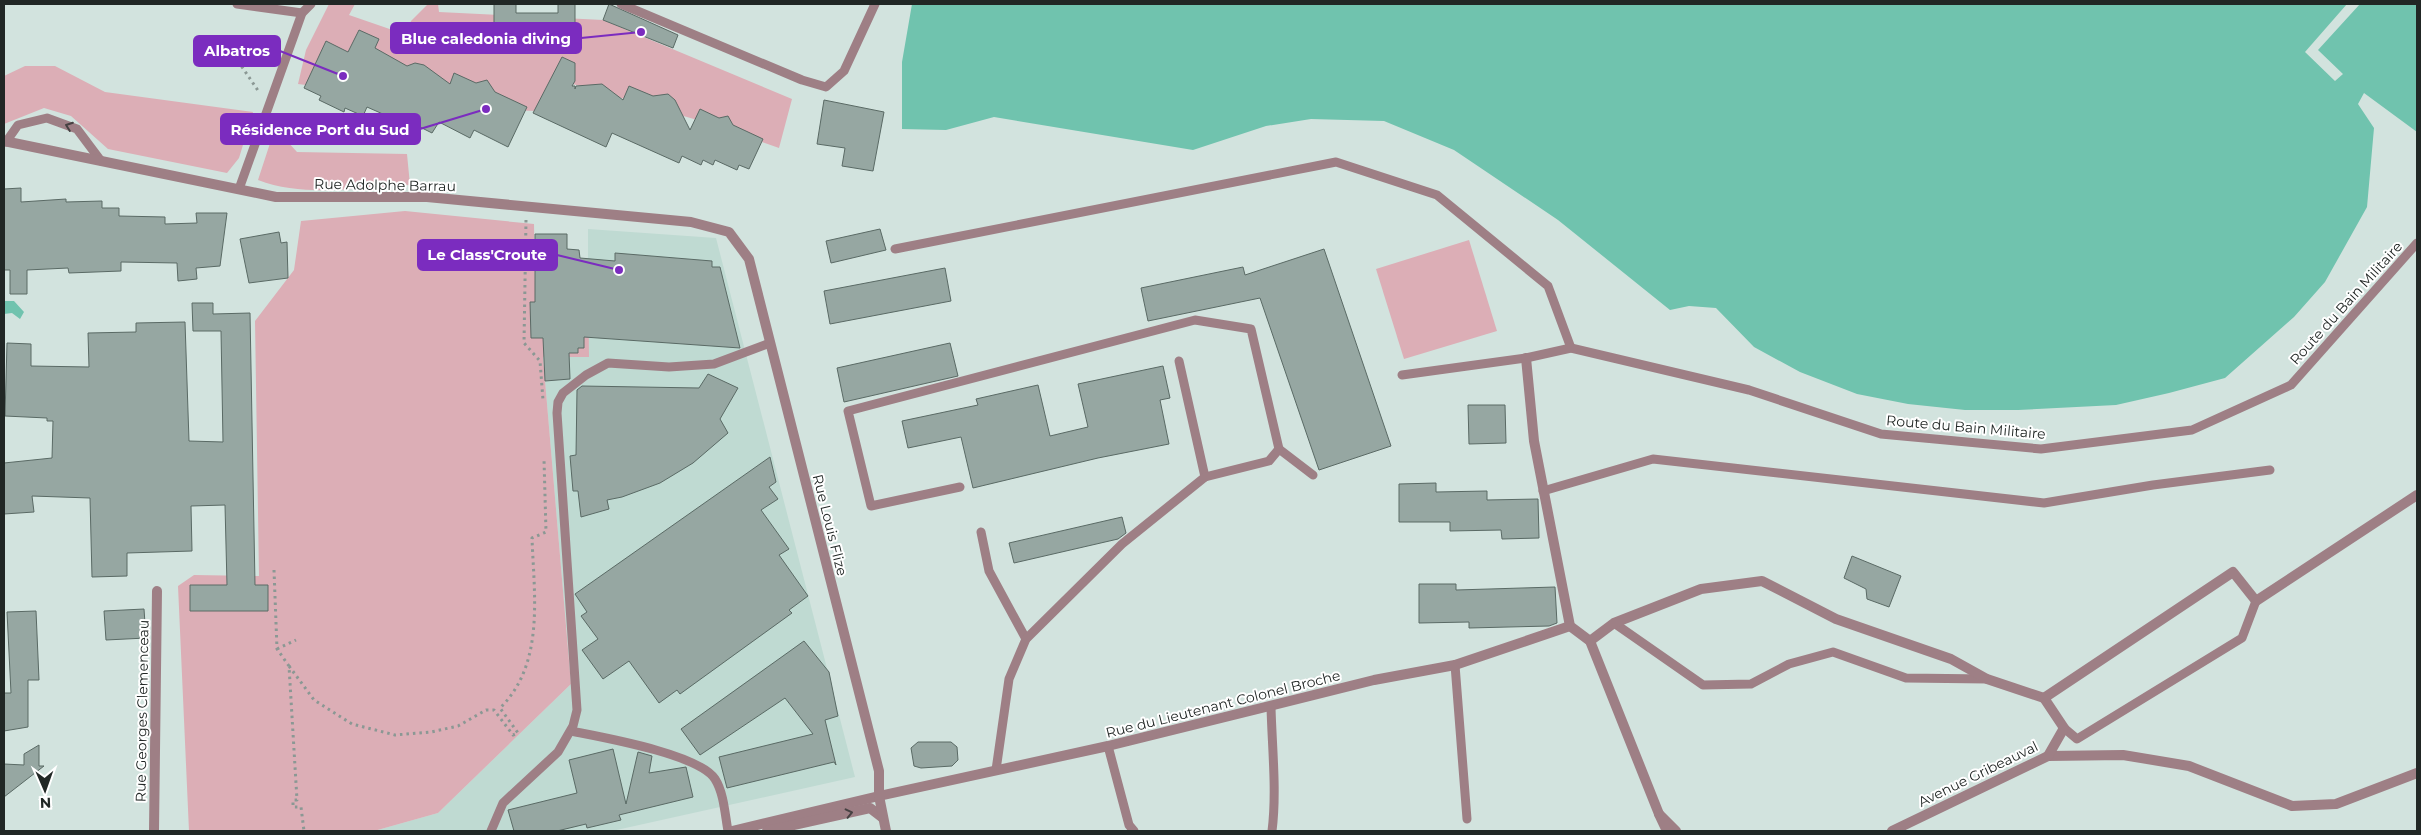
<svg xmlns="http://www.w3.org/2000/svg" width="2421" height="835" viewBox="0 0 2421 835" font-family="Montserrat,sans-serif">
<rect width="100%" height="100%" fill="#d2e3de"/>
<path fill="#bfdad2" d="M588,229l128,9 139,539 -243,54h-238l64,-18 133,-129 -28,-327 45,-74z"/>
<g fill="#dcaeb6">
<path d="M329,4h26l-6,11 58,20 4,-14 17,-17h10l1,8 164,8 189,79 -13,49 -17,-6 1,-3 -204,-59 -21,31 -39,-1 -201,-26 8,-34z"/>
<path d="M25,66h30l50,26 148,20 -14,46 -12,15 -119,-24 -37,-33 -27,-8 -40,16v-48z"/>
<path d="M275,128l22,24 110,2 3,31c-50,2 -105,13 -152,-5z"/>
<path d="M405,211l129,13 1,60 53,-1 1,74h-46l28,327 -133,129 -64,18h-185l-11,-245 16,-11 65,1 -4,-255 39,-51 7,-49z"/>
<path d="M1469,240l28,91 -93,28 -28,-90z"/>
</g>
<g fill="#70c3ae">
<path d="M912,4h1435l-42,48 30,29 8,-7 -25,-24 42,-46h57v128l-53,-39 -6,11 16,24 -7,79 -42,75 -31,35 -69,61 -56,15 -53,12 -98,5h-53l-57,-6 -51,-10 -57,-22 -46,-25 -38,-39 -27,-2 -19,4 -112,-90 -104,-70 -70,-29 -73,-2 -45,7 -73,24 -199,-33 -48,13 -44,-1v-67z"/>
<path d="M4,301h10l10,11 -4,7 -8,-6 -8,1z"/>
</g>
<g fill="#96a7a2" stroke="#5a6a65">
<path d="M494,4h22v9h42v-9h17v31h-81z"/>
<path d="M609,4l69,31 -5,13 -70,-28z"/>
<path d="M359,30l20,9 -4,9 32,18 8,-3 9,2 26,19 4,-11 22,10 11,-3 8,12 32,15 -19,40 -34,-17 -4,8 -31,-16 -7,11 -20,-10 -2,3 -43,-19 -4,9 -18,-8 -1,4 -25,-12 2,-4 -17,-8 22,-47 22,11z"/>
<path d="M562,57l13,6v18l-3,5h3v3l1,-3 26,-2 21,16 6,-14 24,10 15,-2 7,6 15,30 10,-21 19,9 9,-2 5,9 30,14 -14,30 -10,-4 -2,5 -22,-10 -2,5 -10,-5 -2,5 -19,-9 -3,7 -67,-30 -6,14 -73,-34z"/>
<path d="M824,100l60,12 -11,59 -31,-5 3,-18 -28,-4z"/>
<path d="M21,188v14l45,-3v3l36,-1v7h17v8l46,1v7l32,-1 -1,-10h31l-7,53 -24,2 1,11 -19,2 -1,-18 -56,-1v9l-52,2 -1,-5 -41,2v24h-17v-24h-6v-81z"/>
<path d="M880,229l6,21 -55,13 -5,-22z"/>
<path d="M279,232l2,11 6,-1 1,36 -39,5 -9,-44z"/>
<path d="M535,234h32v15l12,1 1,8 35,3v-8l97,8v6h8l20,81 -156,-11v11h-6v5h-9l1,26 -25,2 -2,-43h-12l-1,-36h5z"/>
<path d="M1324,249l67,197 -72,24 -59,-172 -112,23 -7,-33 102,-21 2,8z"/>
<path d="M945,268l6,33 -121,23 -6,-33z"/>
<path d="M192,303h21v11l37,-1 5,272h13v26h-78v-26h37l-2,-80 -34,1 1,45 -65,2v23l-35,1 -2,-79 -58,-2 2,16 -30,2v-51l48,-5 1,-37h-6v-3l-42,-2 2,-73 24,1v22l58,1 -1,-34 48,-1v-9l49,-1 4,119 34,1 -2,-111h-28z"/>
<path d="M950,343l8,33 -114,26 -7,-34z"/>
<path d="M1163,366l7,32 -10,2 9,44 -71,14 -125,30 -12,-51 -53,11 -6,-27 76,-16 -2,-6 62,-14 12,51 38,-9 -10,-43z"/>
<path d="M708,374l30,14 -18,31 8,14 -35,30 -33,20 -38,14 -15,3 2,9 -28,8 -3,-26h-5l-3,-35 6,-1 1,-65 5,-4 117,2z"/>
<path d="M1468,405h37l1,38 -37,1z"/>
<path d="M770,457l6,25 -7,5 9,12 -17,11 28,39 -10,6 29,41 -19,14 3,3 -112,81 -3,-4 -18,13 -30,-42 -26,18 -21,-29 16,-11 -17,-23 6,-4 -12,-18z"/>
<path d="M1436,483v9l51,-1v9l51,-1 1,39 -37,1 -1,-9 -51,1v-9h-51v-38z"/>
<path d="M1122,517l4,16 -8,6 -104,24 -5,-20z"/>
<path d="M1852,556l49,20 -12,31 -22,-8 -1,-10 -22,-11z"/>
<path d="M1419,584h37v6l99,-3 2,36 -8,3 -80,2v-6l-50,1z"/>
<path d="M144,609l2,29 -40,2 -2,-29z"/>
<path d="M36,611l3,69h-11v47l-24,4v-38h7l-4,-81z"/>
<path d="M804,641l25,31 9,44 -13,4 11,45 -2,-3 -107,26 -8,-31 94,-23 -28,-36 -85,57 -19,-26z"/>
<path d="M918,742h33l6,5 1,13 -6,6 -31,2 -7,-2 -3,-18z"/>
<path d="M39,745v21h5l-40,31v-33l20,1v-11z"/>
<path d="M613,749l13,55 12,-52 14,4 -3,17 37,-6 7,30 -74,18 2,5 -34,8 -1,-4 -29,7h-43l-6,-21 69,-17 -8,-33z"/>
</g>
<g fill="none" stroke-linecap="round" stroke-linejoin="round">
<g stroke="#8b9894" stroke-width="3" stroke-dasharray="2.5 4" stroke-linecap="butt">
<path d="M238,61l21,31"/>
<path d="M526,220l-2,123 16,18 3,39"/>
<path d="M274,570l3,79 12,17 8,134h-4v7h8l3,24"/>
<path d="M277,649l19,-9"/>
<path d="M289,666l25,34 38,24 43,11 36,-3 27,-6 28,-16h8l19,25 5,-2 -18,-25c45,-44 34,-113 32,-170l14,-6 -2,-73"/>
</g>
<g stroke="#9e7f85" stroke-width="9">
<path d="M237,4l65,9"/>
<path d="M621,4l181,76 24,7 18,-16 31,-67"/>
<path d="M6,142l12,-17 29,-7 30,11 24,32"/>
<path d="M239,189l63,-176 9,-9"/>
<path d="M895,249l441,-87 101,33 111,91 23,62"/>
<path d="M1179,361l26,116"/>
<path d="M1402,375l124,-17 45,-10 178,42 132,44 160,15 151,-19 99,-45 126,-142"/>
<path d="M960,487l-89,19 -23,-95 347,-91 56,9 28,120"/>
<path d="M1543,491l110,-32 391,44 109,-18 117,-15"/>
<path d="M981,532l8,39 37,68"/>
<path d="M1614,623l89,62 48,-1 38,-20 44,-12 73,26 81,1"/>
<path d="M1455,665l12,154"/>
<path d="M1271,707c1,40 6,85 1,124"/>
<path d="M2064,728l13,11 165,-101 14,-37"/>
<path d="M571,731c30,6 128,23 144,48 9,14 10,36 13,52"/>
<path d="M1108,746l21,79 5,6"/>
<path d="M996,770l13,-91 17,-40 96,-95 83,-67 64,-16 10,-12 34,26"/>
<path d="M491,831l12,-28 55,-51 15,-26 4,-16 -20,-297 1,-11 5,-9 23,-18 22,-12 61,4 45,-3 56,-21"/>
</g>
<g stroke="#9e7f85" stroke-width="10">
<path d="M1526,358l8,83 36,185 20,15 69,173"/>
<path d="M1590,641l24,-18 87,-34 61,-8 74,38 115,40 36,20 57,19"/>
<path d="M2048,756l75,-1 66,11 103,40 44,-2 81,-31"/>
<path d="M154,831l3,-240"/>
<path d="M732,831l147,-35 229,-50 266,-66 81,-15 115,-39"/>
<path d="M767,831l103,-23 13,10"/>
<path d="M1667,831l-8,-17 17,17"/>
<path d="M1892,831l156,-75 16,-28 -20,-30 189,-126 23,29 161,-106"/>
</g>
<path stroke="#9e7f85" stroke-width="10" d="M4,141l272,56h151l264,25 38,10 20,27 130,512v25l7,35"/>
</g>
<defs><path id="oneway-chevron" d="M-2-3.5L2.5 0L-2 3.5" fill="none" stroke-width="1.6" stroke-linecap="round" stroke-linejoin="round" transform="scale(1.25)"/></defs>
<g stroke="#464142">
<use href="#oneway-chevron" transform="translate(69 126) rotate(-160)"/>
<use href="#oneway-chevron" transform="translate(849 813) rotate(-13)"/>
</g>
<g text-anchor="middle" stroke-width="4" stroke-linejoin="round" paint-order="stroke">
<g font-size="14" fill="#212725" stroke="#fff">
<text transform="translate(385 185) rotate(1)" y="5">Rue Adolphe Barrau</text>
<text transform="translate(2346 303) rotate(-48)" y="5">Route du Bain Militaire</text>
<text transform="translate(1966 427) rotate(5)" y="5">Route du Bain Militaire</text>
<text transform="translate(830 525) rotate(76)" y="5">Rue Louis Flize</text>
<text transform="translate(1223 704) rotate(-14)" y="5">Rue du Lieutenant Colonel Broche</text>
<text transform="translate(142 711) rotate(-89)" y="5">Rue Georges Clemenceau</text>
<text transform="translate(1978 774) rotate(-26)" y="5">Avenue Gribeauval</text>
</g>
</g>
<path fill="none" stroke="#7b2cbf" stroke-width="2" d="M641 32L581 38M343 76L280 51M486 109L420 129M619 270L557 255"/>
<g fill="#7b2cbf" stroke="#fff" stroke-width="2">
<circle cx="641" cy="32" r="5"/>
<circle cx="343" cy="76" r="5"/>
<circle cx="486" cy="109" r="5"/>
<circle cx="619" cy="270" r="5"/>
</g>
<g fill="#7b2cbf" stroke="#7b2cbf" stroke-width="2">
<rect x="391" y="23" width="190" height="30" rx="5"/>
<rect x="194" y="36" width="86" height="30" rx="5"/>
<rect x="221" y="114" width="199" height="30" rx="5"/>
<rect x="418" y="240" width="139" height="30" rx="5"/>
</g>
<g font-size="15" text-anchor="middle" font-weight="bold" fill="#fff">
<text x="486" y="44">Blue caledonia diving</text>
<text x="237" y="56">Albatros</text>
<text x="320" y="135">Résidence Port du Sud</text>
<text x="487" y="260">Le Class'Croute</text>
</g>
<rect width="2421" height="835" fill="none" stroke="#212725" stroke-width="10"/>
<g transform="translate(45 790) rotate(178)" stroke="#ffffff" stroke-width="4" paint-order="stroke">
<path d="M0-4L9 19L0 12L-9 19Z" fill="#212725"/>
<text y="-8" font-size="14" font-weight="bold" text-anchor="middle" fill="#212725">N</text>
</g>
</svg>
